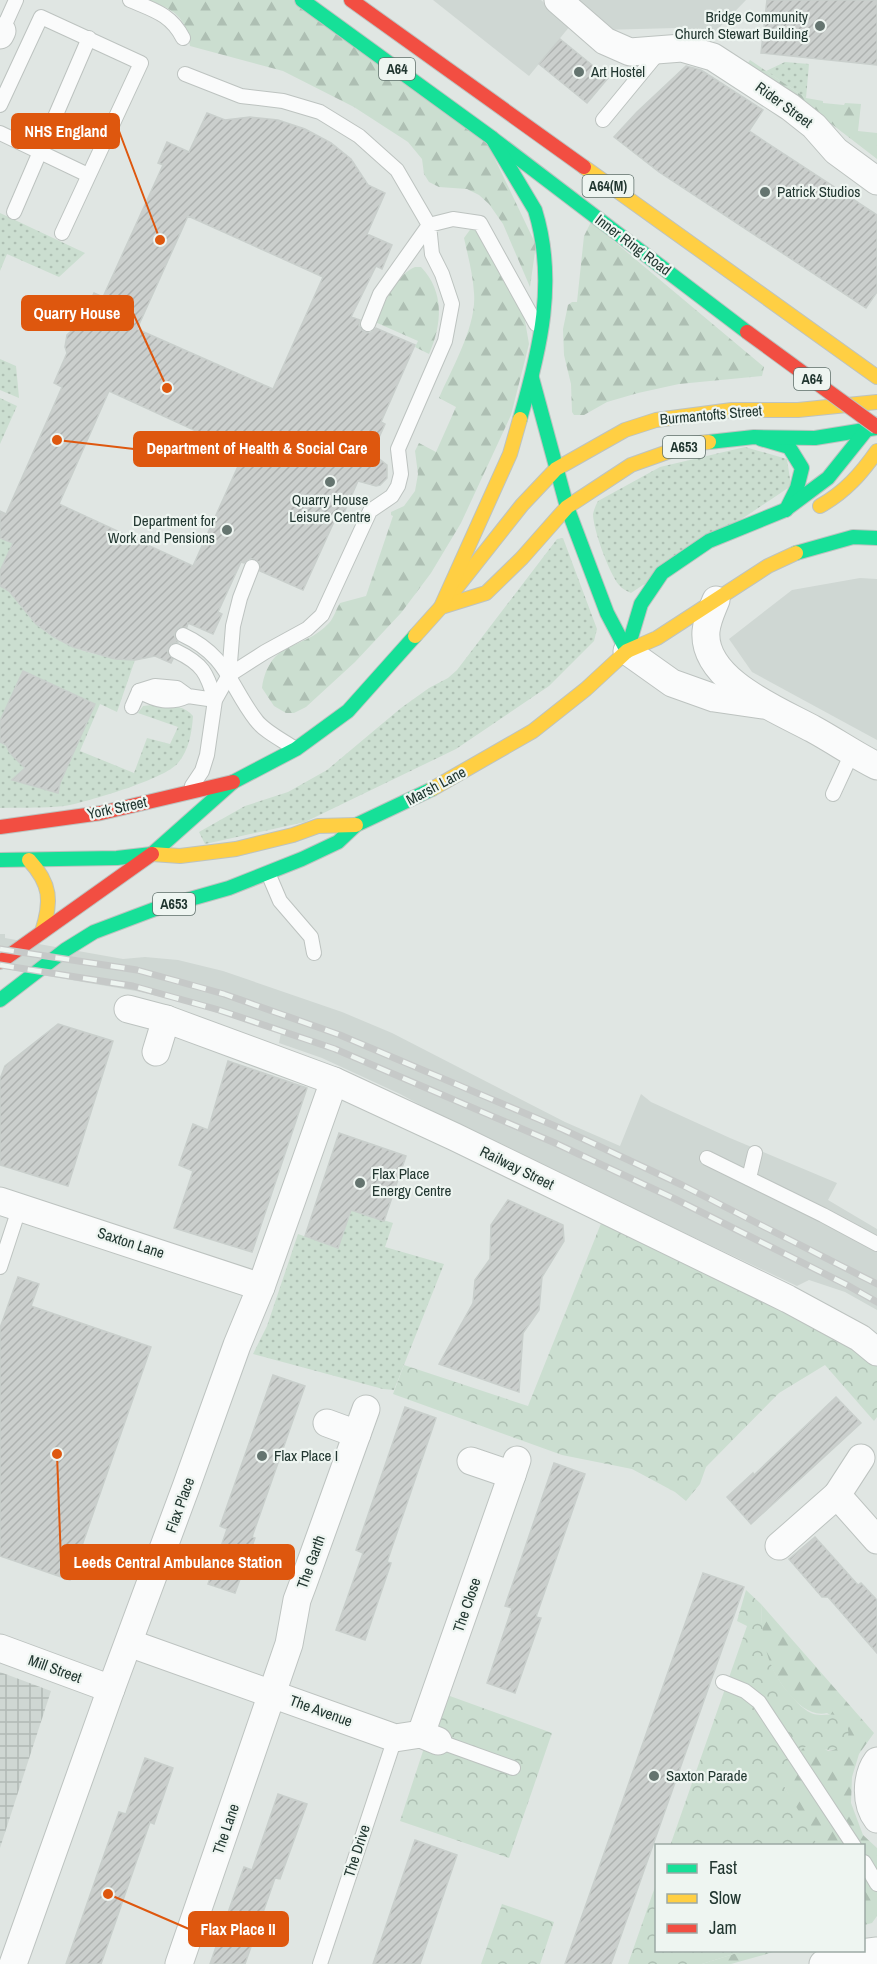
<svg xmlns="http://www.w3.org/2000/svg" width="877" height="1964" viewBox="0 0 877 1964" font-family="'Archivo Narrow',sans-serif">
<defs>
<pattern id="industrial-grid" width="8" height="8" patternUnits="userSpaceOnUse" patternTransform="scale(1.5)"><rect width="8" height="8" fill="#cfd7d3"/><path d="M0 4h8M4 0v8" fill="none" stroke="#b1b9b5"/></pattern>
<pattern id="grass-dots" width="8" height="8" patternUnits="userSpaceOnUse" patternTransform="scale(1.5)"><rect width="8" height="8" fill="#cbded0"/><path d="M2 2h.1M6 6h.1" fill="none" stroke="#aebfb3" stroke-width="1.8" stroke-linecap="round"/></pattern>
<pattern id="forest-firs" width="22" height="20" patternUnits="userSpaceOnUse" patternTransform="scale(1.5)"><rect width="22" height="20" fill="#cbded0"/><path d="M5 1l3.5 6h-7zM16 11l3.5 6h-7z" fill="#aebfb3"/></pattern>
<pattern id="park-crowns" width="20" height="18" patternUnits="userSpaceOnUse" patternTransform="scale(1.5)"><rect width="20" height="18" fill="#cbded0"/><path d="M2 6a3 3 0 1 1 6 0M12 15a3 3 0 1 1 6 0" fill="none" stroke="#aebfb3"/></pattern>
<pattern id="building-hatch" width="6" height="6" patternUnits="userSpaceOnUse" patternTransform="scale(1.5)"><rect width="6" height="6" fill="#cbcfcd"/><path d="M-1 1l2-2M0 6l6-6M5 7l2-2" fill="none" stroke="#aeb2b0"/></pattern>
</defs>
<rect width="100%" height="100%" fill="#e0e6e3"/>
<g fill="#cfd7d3">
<path d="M433,0h108l29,26 -41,50z"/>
<path d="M568,0h178l-40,41 -13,-11 -17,-2 -75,2z"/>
<path d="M860,578l17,1v161l-125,-68 -23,-33 63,-49z"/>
<path d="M0,934h5v4l118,21 22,-2 33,3 45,11 119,41 50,21 173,89 55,24 21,-52 10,8 79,36 107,45 -9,17 49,29v81l-32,-18 -36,-12 -12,6 -330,-156 -67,-36 -78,-36 -43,-15 2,-10 -94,-30 -51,-12 -136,-23z"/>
</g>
<path fill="url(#industrial-grid)" d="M0,1672l51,19 -51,157z"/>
<g fill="url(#grass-dots)">
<path d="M785,62l24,2 -3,34 -40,-27z"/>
<path d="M0,213l85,40 -26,24 -52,-23 -7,17z"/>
<path d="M0,359l16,7 3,32 -19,-8z"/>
<path d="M0,398l17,8 -17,38z"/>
<path d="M745,447l42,12 4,27 -160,107c-4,-2 -9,-4 -12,-8 -10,-12 -26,-56 -26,-71 1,-5 3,-9 5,-13l62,-34z"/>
<path d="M0,538l13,5 -13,28z"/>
<path d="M563,538l34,91 -3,12 -45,45 -93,63 -151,73 -100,22 -6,-12 46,-26 43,-14 39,-22 74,-62 28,-20 19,-10 9,-8 100,-131z"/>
<path d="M0,586c16,7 23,25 35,37 27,25 64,35 100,37l-18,52 -17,-8 -20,47 54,22 13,-35 23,6 8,-17 -40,-14 5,-7c16,-2 40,-3 50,10 -1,16 -4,34 -15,47 -13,16 -86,37 -108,42 -22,4 -47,2 -70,3v-66c11,6 13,17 26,23l69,-61 -71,-33 -24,50z"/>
<path d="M351,1210l42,13 -8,24 59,17 -50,126 -11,-1 -130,-35 14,-28 31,-92 40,14z"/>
</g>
<g fill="url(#forest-firs)">
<path d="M149,0h149l185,134 53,111 -6,42 -27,-63 -14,-20 -10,-9 -12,-6 -28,-2 -10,-5 -5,-8 -2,-15 -14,-17 -54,-35 -71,-36 -93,-25c-4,-30 -15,-35 -41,-46z"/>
<path d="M750,60l56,38 17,3v2l21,2 1,-2 16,1 -3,27 19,2v26l-100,-77 -29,-19z"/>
<path d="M591,222l173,145 -2,9 -83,8 -41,9 -31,9 -23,13h-10l-2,-3 -1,-28 -7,-29 -1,-26 5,-24 4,-3h5l7,-66z"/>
<path d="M478,225l46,90 5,29 -18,71 -50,108 -30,50 -30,40 -46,49 -49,45 -12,6h-8l-12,-7 -12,-18c8,-50 40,-36 67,-65 5,-5 7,-14 11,-20l26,-7 27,-80 -2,-1v-3l13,-6 11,-15 3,-17 -3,-23 4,-8 17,9 20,-45 -17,-9c13,-30 38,-72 35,-105 -1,-18 -6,-37 -10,-55l8,-11z"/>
<path d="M415,267h6c24,25 21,58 8,87l-14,-7 3,-6 -43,-19c8,-17 23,-49 40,-55z"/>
<path d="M761,1604l113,129 -15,21 -7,23 -1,26 12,32 14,13v68l-5,7 -8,2v-79l-49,-1 -31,-59 -22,-47 39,10 11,-8 16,10c14,-2 22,-12 18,-26l-19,-12c-26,7 -53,-36 -60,-57 -6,-16 -5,-35 -6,-52z"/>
<path d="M743,1951h34l-46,13h-29z"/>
</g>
<g fill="url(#park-crowns)">
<path d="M606,1211l271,141v65l-3,4 -49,-56 -46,28 -73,74 -6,17 -14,17 -11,-9 -43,-23 -70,-14 -169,-61 11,-29 124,41z"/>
<path d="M746,1590l15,14c1,34 4,59 26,87 6,7 15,18 24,22 13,6 28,-6 36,13 8,22 -20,32 -35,16l-10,7 -18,37 20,34 13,25 -147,1 77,-220 -10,-5z"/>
<path d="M436,1691l116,42 -43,125 -109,-37 24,-73z"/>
<path d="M656,1884v66l87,1 -41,13h-74z"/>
<path d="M502,1904l52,18 -14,42h-59z"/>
</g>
<g fill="url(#building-hatch)" stroke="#c9cfcc" stroke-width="1.5" fill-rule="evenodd">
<path d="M767,0h110v65l-116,-12z"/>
<path d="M560,39l48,39 -21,25 -48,-39z"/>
<path d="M686,66l15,4 62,40 -14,21 128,84v77l-11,16 -207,-136 -45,-35 23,-25z"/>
<path d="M207,113l18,7 25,-3 28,3 27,9 26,14 20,16 17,26 17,8 -18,41 25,11 -10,24 -6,-3 -25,51 9,3 -1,6 5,6 6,1 6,-5 39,17 -34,77 4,2 -13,29 15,12v13l-7,7 -4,1 -18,-5 -15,34 -5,-2 -35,77 -43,-19 -1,-9 -9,-4 -6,5 -3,-1 -23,50 4,2 -9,20 -25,-11 -1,4 -9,1 -4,7 4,7 -7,2 -4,7 6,8 -2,4 -16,-7 -20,4 -20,-1 -42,-12 -19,-10 -18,-13 -27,-33 -9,-5v-15l13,-28 -13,-5v-27l6,3 56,-127 -8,-4 13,-30 -2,-6 2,-12 13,-12 14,-30 9,4 60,-132 -5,-2 9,-21 22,10zM188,216l135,61 -50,112 -136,-60zM109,391l135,62 -51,113 -134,-62z"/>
<path d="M23,671l72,33 -35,79 -2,10 -46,-13 13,-12 -15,-15 -4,-8 -6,-3v-21z"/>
<path d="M58,1024l55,17 -45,145 -68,-21v-86l5,-13z"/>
<path d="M228,1061l79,27 -55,164 -78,-24 19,-57 -14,-6 14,-41 15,6z"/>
<path d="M339,1133l67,23 -22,65 -33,-11 -13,38 -33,-12z"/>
<path d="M508,1200l55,25 1,16 -22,36 -3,33 -16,23 -4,59 -80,-28 34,-61 2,-23 15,-21 1,-34z"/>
<path d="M18,1277l21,7 -8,22 120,41 -81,233 -70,-24v-228z"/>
<path d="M273,1375l32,11 -53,151 3,1 -20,55 -27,-9 19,-55 -7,-3z"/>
<path d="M836,1397l25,26 -110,101 -24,-27 26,-24 1,2z"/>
<path d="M405,1407l31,11 -49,144 4,1 -26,77 -29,-10 27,-77 -7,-3z"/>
<path d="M554,1463l31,11 -49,143 5,1 -26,75 -28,-10 25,-75 -7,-2z"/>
<path d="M815,1537l43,48 3,-2 16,17v53l-49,-56h-6l-33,-38z"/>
<path d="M703,1573l41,14 -133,377h-46z"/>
<path d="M145,1758l28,10 -19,56 -4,-2 -49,142h-35l53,-152 7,2z"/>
<path d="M278,1794l29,10 -27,75 -5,-1 -30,86h-35l34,-97 8,3z"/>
<path d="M415,1840l42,15 -37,109h-47z"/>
</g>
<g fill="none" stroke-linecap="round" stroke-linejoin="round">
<defs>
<g id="lane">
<path d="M130,0c23,10 41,14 53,38"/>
<path d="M2,31l14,-31"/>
<path d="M185,74l56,22 42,5 37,11 39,24 38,34 32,55 -49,69 -12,30"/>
<path d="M0,105l41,-88 100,46 -79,170"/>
<path d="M603,120l56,-68"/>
<path d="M0,133l88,42"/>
<path d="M14,212l75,-174"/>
<path d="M183,635c45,21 46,50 73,85 8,11 26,20 38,28"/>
<path d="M176,651c27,13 31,22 39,49l-27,-4 -11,-8 -22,-2 -16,5c17,10 31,13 49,5"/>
<path d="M229,675l36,-23 42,-23 15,-14 48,-104 22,-15 6,-10 3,-12 -3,-25 47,-108 7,-37 -10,-30 -10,-20 -3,-29 24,-6 27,4 56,101"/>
<path d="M132,707l7,-16"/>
<path d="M192,786l10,-15 5,-16 8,-55 14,-25 4,-49 7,-28 12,-31"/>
<path d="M833,794l19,-41"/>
<path d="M268,873l12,28 31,36 3,16"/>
<path d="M707,1158l116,57 54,29"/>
<path d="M749,1178l6,-25"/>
<path d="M0,1267l20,-61"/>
<path d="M723,1682l22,9 14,11 95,144"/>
<path d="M438,1741l75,27"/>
<path d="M864,1862l13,22"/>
<path d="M320,1964l75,-226"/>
</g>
<g id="street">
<path d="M558,0l47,41 25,11 52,-4 31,9 77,50 24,19 22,25 41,30"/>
<path d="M0,31h2l-2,4"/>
<path d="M716,600c-4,10 -9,20 -10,31 -4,49 72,79 107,98 22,12 42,26 64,37"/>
<path d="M627,651l45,32 42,15 48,7"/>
<path d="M128,1009l38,10 168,62 121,56 333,162 72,39 17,14"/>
<path d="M156,1052l10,-33"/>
<path d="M0,1201l261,86"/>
<path d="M327,1423l30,11 9,-25"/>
<path d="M471,1461l41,14 5,-15"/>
<path d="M837,1495l24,-37"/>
<path d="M779,1546l58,-51 40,45"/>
<path d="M129,1643l266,95 26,-4 17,7"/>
<path d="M0,1648l111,41"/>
<path d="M421,1734l91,-259"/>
<path d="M877,1761c-11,15 -12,43 0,58"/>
<path d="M13,1964l98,-275 75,-202 51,-142 24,-58 73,-206"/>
<path d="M179,1964l110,-320 8,-44 6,-16 54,-150"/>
<path d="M823,1964l30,-10 24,-3"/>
</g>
<g id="fast">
<path d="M302,0l190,138 255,194"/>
<path d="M492,138l43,72c22,71 5,140 -15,209"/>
<path d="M532,378l35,129 40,106 20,38"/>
<path d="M761,439l28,8 13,21 -5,20 -11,22"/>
<path d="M709,442l45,-5 61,1 62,-10"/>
<path d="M796,553l57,-16 24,1"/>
<path d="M627,651l14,-47 21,-31 47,-32 76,-31 43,-32 44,-55"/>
<path d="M152,854l81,-72 63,-33 52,-38 67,-75"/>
<path d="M0,860l117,-2 35,-4"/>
<path d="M0,1000l65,-50 29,-18 61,-23 74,-21 73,-29 36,-17 18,-17 76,-36"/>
</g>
<g id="slow">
<path d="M584,167l293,210"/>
<path d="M820,506c25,-14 41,-32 57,-55"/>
<path d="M454,591l68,-86 34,-36 69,-39 31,-10 76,-10h66l79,-8"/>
<path d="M441,607l45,-14 36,-35 45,-51 64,-42 59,-21 19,-2"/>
<path d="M415,636l26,-29 69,-153 10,-35"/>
<path d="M432,789l101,-58 53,-42 41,-38 30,-13 111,-72 28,-13"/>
<path d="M152,854l28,2 56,-7 57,-14 25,-9 38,-1"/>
<path d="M29,860c22,24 23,41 13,72"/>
</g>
<g id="jam">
<path d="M351,0l233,167"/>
<path d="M0,827l101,-14 132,-31"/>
<path d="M0,962l152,-108"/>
</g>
</defs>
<use href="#lane" stroke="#bdc3c0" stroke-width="16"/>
<use href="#street" stroke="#bdc3c0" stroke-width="29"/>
<use href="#fast" stroke="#bdc3c0" stroke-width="16"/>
<use href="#slow" stroke="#bdc3c0" stroke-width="16"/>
<use href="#jam" stroke="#bdc3c0" stroke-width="16"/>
<use href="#lane" stroke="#fafbfb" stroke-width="14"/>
<use href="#street" stroke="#fafbfb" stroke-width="27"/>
<use href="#fast" stroke="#16e098" stroke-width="14"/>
<use href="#slow" stroke="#ffcf43" stroke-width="14"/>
<use href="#jam" stroke="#f24e42" stroke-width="14"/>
<defs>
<g id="rail">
<path d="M0,949l137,21 87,24 116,41 222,94 120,56 195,99"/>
<path d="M0,965l133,21 86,24 116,39 220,94 120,56 172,86 30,17"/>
</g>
</defs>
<use href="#rail" stroke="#c6c9c8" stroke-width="7"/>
<use href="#rail" stroke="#eef5f1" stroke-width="4.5" stroke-dasharray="14" stroke-linecap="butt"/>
<defs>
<path id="jam-bridge" d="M747,332l130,95"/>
</defs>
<use href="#jam-bridge" stroke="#bbc3c0" stroke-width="16" stroke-linecap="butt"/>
<use href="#jam-bridge" stroke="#f24e42" stroke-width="14"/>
</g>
<g fill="#64746f" stroke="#eef5f1" stroke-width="2">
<circle cx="820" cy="26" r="6"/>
<circle cx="579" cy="72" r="6"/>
<circle cx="765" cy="192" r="6"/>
<circle cx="330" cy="482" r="6"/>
<circle cx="227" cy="530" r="6"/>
<circle cx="360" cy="1183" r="6"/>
<circle cx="262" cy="1456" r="6"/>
<circle cx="654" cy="1776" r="6"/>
</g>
<g text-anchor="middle" stroke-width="4.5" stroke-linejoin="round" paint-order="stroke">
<g fill="#eef5f1" stroke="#5e6f6a" stroke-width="1.5">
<rect x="379" y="58" width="36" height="22" rx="4.5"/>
<rect x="582.5" y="175" width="51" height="22" rx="4.5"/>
<rect x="794" y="368" width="36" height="22" rx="4.5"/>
<rect x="663" y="436" width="42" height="22" rx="4.5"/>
<rect x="153" y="893" width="42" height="22" rx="4.5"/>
</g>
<g font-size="14" font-weight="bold" fill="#213630">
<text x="397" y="74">A64</text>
<text x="608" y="191">A64(M)</text>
<text x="812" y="384">A64</text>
<text x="684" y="452">A653</text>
<text x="174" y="909">A653</text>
</g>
<g font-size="15" fill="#213630" stroke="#eef5f1" text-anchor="start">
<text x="808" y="22" text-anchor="end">Bridge Community<tspan x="808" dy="17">Church Stewart Building</tspan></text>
<text x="591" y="77">Art Hostel</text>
<text x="777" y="197">Patrick Studios</text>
<text x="330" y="505" text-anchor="middle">Quarry House<tspan x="330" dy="17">Leisure Centre</tspan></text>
<text x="215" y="526" text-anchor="end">Department for<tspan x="215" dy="17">Work and Pensions</tspan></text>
<text x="372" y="1179">Flax Place<tspan x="372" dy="17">Energy Centre</tspan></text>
<text x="274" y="1461">Flax Place I</text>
<text x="666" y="1781">Saxton Parade</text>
</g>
<g font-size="15" fill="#213630" stroke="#eef5f1">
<text transform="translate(784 105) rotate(36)" y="5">Rider Street</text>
<text transform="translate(633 245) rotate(37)" y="5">Inner Ring Road</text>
<text transform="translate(711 415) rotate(-5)" y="5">Burmantofts Street</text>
<text transform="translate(436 786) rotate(-28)" y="5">Marsh Lane</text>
<text transform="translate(117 808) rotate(-12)" y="5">York Street</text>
<text transform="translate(517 1168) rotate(26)" y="5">Railway Street</text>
<text transform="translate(131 1243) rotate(18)" y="5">Saxton Lane</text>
<text transform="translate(180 1505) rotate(-70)" y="5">Flax Place</text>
<text transform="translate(311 1562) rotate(-70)" y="5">The Garth</text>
<text transform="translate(467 1605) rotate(-71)" y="5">The Close</text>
<text transform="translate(55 1669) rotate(20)" y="5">Mill Street</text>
<text transform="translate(321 1711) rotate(20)" y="5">The Avenue</text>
<text transform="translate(226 1829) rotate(-71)" y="5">The Lane</text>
<text transform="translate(357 1851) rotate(-72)" y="5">The Drive</text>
</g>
</g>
<path fill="none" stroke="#de570e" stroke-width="2" d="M160 240L119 131M167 388L133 313M57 440L134 449M57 1454L61 1562M108 1894L189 1929"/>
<g fill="#de570e" stroke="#eef5f1" stroke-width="2">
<circle cx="160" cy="240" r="6"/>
<circle cx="167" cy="388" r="6"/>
<circle cx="57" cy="440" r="6"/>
<circle cx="57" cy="1454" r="6"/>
<circle cx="108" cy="1894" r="6"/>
</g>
<g fill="#de570e" stroke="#de570e" stroke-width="2">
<rect x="12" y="114" width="107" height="34" rx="6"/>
<rect x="22" y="296" width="111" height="34" rx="6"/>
<rect x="134" y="432" width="245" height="34" rx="6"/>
<rect x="61" y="1545" width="233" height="34" rx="6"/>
<rect x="189" y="1912" width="99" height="34" rx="6"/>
</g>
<g font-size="16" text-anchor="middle" font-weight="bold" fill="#fff">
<text x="66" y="137">NHS England</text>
<text x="77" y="319">Quarry House</text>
<text x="257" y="454">Department of Health &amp; Social Care</text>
<text x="178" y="1568">Leeds Central Ambulance Station</text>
<text x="238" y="1935">Flax Place II</text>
</g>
<rect x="655" y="1844" width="210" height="108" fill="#eef5f1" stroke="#9ca9a4" stroke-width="1.5"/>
<rect x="667" y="1864" width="30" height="9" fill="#16e098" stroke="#9ca9a4" stroke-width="1.5"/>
<text x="709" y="1874" font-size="18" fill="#213630">Fast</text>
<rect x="667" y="1894" width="30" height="9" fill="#ffcf43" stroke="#9ca9a4" stroke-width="1.5"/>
<text x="709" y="1904" font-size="18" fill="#213630">Slow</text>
<rect x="667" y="1924" width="30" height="9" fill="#f24e42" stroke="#9ca9a4" stroke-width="1.5"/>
<text x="709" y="1934" font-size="18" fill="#213630">Jam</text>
</svg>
